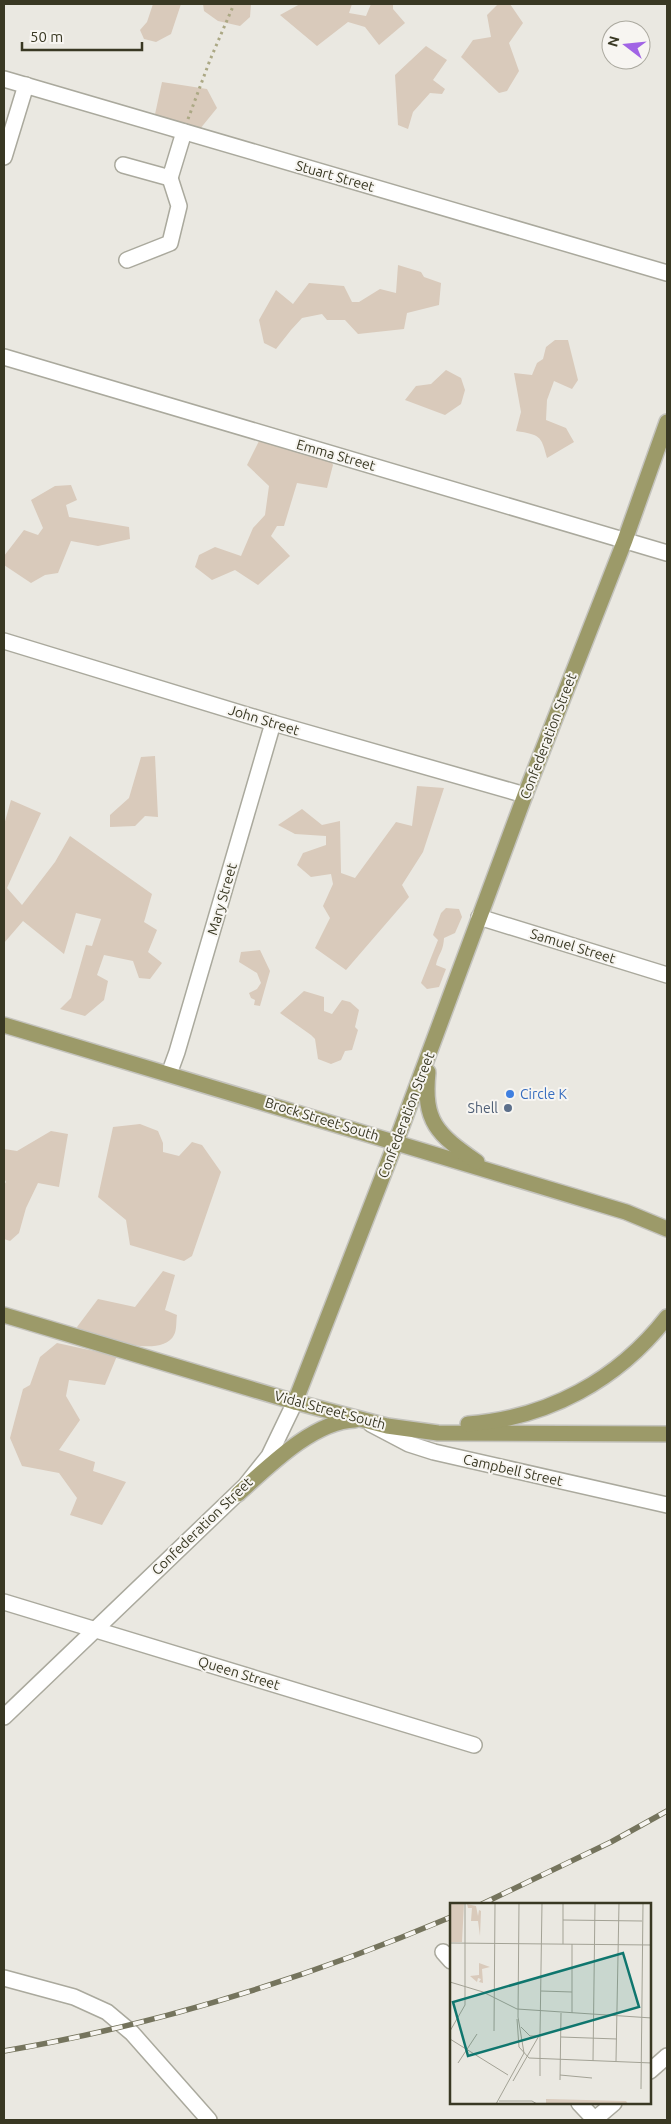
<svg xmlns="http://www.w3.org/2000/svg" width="671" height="2124" viewBox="0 0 671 2124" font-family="Ubuntu,sans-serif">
<rect width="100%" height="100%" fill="#eae8e1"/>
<g fill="#d9cabb">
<path d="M153,4h28l-10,30 -15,8 -12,-3 -4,-9 7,-8z"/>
<path d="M203,4h48l-1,13 -10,9 -22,-5 -14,-10z"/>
<path d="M300,4h52l-3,9 17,3 5,-12h22v5l12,14 -26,22 -14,-18 -17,-5 -31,24 -37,-31z"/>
<path d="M498,4h12l13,19 -14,20 10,28 -12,20 -8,2 -38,-36 12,-17 18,-3 -4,-22z"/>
<path d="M426,46l21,14 -14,20 12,9 -3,5 -12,-1 -17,19 -5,17 -10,-4 -3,-50z"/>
<path d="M162,82l45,7 10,19 -30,37 -35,-17z"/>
<path d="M398,265l23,7 3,5 17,6 -2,22 -32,8 -3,16 -46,5 -13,-14h-18l-5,-6 -20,4 -11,12 -15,19 -12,-6 -5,-23 17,-30 17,14 16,-21 35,3 8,16h7l21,-13 16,4z"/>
<path d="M555,340h13l10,40 -6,9 -18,-8 -7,19 -1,20 20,8 8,14 -27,16c-6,-23 -7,-23 -31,-27l5,-19 -7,-39 18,2 5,-12 6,-4 3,-12z"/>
<path d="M446,370l15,8 4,12 -4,14 -16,11 -40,-15 11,-14 15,-2z"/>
<path d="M265,429l59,16 9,20 -6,23 -30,-5 -13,43h-7l-6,10 19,20 -32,29 -23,-15 -23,10 -17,-13 4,-12 16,-8 26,9 12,-28 12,-13 4,-29 -22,-21z"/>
<path d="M71,485l6,15 -11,5 3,12 60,10 1,12 -32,7 -27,-5 -13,32 -13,2 -14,8 -27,-18v-9l20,-26 14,5 5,-7 -12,-28 24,-14z"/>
<path d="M155,756l3,61 -13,-1 -10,10 -25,1v-12l19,-17 12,-41z"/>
<path d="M417,786l27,2 -21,64 -21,33 7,12 -63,73 -31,-22 15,-30 -7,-12 10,-22 -2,-10 -20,3 -14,-12 6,-12 23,-8v-9l-31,-2 -17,-9 24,-16 20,16 18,-4 1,52 14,5 41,-56 16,4z"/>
<path d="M11,800l30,13 -34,75 15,17 33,-43 15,-26 82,58 -8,28 13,8 -9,22 14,11 -12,16 -11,-1 -6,-17 -29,-6 -7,20 11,6 -4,19 -19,16 -25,-7 11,-11 15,-53 6,1 9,-27 -25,-6 -12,41 -41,-33 -19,22v-118z"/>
<path d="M446,908l13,1 3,8 -7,16 -11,5c-1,15 -5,14 -8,27l10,4 -7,18 -12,2 -6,-6 17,-43 -5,-5 8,-22z"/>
<path d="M260,950l10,21 -10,35 -6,-1 1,-5 -4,-2 -2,-5 8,-4 4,-6 -4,-10 -18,-11 2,-10z"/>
<path d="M304,991l20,6v14l8,3 10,-14 8,2 9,8 -4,17 3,3 -6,20 -7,1 -4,9 -10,4 -13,-5 -3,-20 -4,-4 -31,-22z"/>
<path d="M140,1124l18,7 5,12v9l16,4 13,-14 10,3 19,27 -29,84 -8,5 -54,-16 -4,-25 -28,-23 15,-70z"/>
<path d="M51,1131l17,3 -9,53 -21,-4 -12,25 -7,25 -9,8 -6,-2v-54l2,-3 -2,-4v-29l13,2z"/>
<path d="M163,1271l12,4 -10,35 12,5c-1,5 0,15 -3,20 -12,24 -73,3 -94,-2l-3,-6 21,-28 37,8z"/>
<path d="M57,1343l60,13 -12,29 -36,-5 -3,16 14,24 -21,30 36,12 -2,9 33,11 -24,43 -32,-10 7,-17 -18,-25 -37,-7 -12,-28 13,-49 7,-4 10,-28z"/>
</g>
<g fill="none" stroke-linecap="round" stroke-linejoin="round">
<defs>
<g id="minor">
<path d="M4,79l663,194"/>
<path d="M4,157l22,-72"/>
<path d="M123,165l47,13 14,-46"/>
<path d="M127,260l43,-17 9,-37 -9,-28"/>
<path d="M4,357l663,196"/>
<path d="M4,641l269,82 252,72"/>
<path d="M479,917l188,58"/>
<path d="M169,1074l8,-22 96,-329"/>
<path d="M371,1424l38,20 25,8 233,53"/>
<path d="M4,1602l470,143"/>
<path d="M4,1717l241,-231 24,-30 26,-54"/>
<path d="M443,1952l8,9"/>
<path d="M4,1978l70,19 33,15 25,21 77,87"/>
<path d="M650,2071l17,-15"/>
<path d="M579,2103l16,17"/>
<path d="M594,2120l20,-17"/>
</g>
<g id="major">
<path d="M4,1025l622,187 41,17"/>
<path d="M428,1072c-5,50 9,62 49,90"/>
<path d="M4,1315l291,87 92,24 51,7 229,1"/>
<path d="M295,1402l101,-260 129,-347 100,-255 42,-118"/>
<path d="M468,1424c80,-6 150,-44 199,-107"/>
<path d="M238,1494c29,-26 75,-73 117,-74"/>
</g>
</defs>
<use href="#minor" stroke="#aaa99d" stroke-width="18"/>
<use href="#major" stroke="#c4c3bd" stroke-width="18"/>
<path stroke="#aba884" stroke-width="3" stroke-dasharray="2.5 4" stroke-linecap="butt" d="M188,119l22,-59 24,-56"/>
<use href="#minor" stroke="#fff" stroke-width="15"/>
<use href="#major" stroke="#9c9a69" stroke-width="15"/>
<defs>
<g id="rail">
<path d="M482,1904l129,-62 56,-31"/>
<path d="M4,2051c153,-26 303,-73 447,-134"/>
</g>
</defs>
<use href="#rail" stroke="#75745d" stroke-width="5.5"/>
<use href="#rail" stroke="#f7f5f1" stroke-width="4" stroke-dasharray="11" stroke-linecap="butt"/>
</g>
<circle fill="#3f7fe0" stroke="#f7f5f1" stroke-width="2" cx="510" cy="1094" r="5"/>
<circle fill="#5c6f8a" stroke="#f7f5f1" stroke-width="2" cx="508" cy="1108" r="5"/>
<g text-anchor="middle" stroke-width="4" stroke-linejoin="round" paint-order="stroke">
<g font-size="14" fill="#393823" stroke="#f7f5f1">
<text transform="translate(335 176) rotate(16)" y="5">Stuart Street</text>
<text transform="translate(336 455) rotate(16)" y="5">Emma Street</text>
<text transform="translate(264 720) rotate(17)" y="5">John Street</text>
<text transform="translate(548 736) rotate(-69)" y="5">Confederation Street</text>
<text transform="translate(222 899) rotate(-74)" y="5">Mary Street</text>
<text transform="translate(573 946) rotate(17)" y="5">Samuel Street</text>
<text transform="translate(406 1115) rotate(-69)" y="5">Confederation Street</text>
<text transform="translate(322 1119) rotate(17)" y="5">Brock Street South</text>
<text transform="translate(330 1410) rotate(15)" y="5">Vidal Street South</text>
<text transform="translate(513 1470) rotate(13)" y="5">Campbell Street</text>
<text transform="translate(202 1526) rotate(-44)" y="5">Confederation Street</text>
<text transform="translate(239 1673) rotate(17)" y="5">Queen Street</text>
</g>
<g font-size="14" fill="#366cbe" stroke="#f7f5f1" text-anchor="start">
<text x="520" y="1099">Circle K</text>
</g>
<g font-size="14" fill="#4e5e75" stroke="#f7f5f1" text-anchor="end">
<text x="498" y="1113">Shell</text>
</g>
</g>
<g transform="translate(450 1903)">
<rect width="201" height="201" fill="#eae8e1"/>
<path d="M0,0h14l-2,39h-12zM17,1l9,2 2,10 1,-6 2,1 -1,25 -2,-15h-7l1,-13h-4zM29,60l11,4 -8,2 1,14 -4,-1 2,-3 -3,-1 -1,4 -7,-6 9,-1zM96,196l80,2 2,3 -82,-1z" fill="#d9cabb"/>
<path fill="none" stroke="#a3a295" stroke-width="1" d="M113,17l79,1M0,40l202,2M113,41v-41M0,79l33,10 34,17M91,88l31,1M67,106l135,9M122,110v-69M67,116l2,28 10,11 123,5M71,124l9,9h9M0,128l15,-26v-102M44,128l1,-128M111,134l56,2M0,136l58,36M143,158l2,-158M166,158l3,-158M8,160l19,-29M110,172l32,3M90,173v-42M110,177l1,-67M63,178l27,-47 2,-131M191,186l2,-186M49,198h33l5,3M46,201l28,-51 -6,-36 1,-114"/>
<path fill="#0f766e" fill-opacity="0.15" stroke="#0f766e" stroke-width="2.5" d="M173,50l16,54 -171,49 -15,-54z"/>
<rect width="201" height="201" fill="none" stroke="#393823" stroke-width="2.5"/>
</g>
<rect width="671" height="2124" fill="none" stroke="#393823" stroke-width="10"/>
<g transform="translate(626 45) rotate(286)"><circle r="24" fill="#f7f5f1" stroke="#aba99f"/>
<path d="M0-4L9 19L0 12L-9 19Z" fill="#a164e5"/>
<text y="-8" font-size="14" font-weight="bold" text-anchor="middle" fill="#393823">N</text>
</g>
<path d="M22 42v8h120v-8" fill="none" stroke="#393823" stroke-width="2.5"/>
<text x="30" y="42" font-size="15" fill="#393823" stroke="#f7f5f1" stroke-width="4" paint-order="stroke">50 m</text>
</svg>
